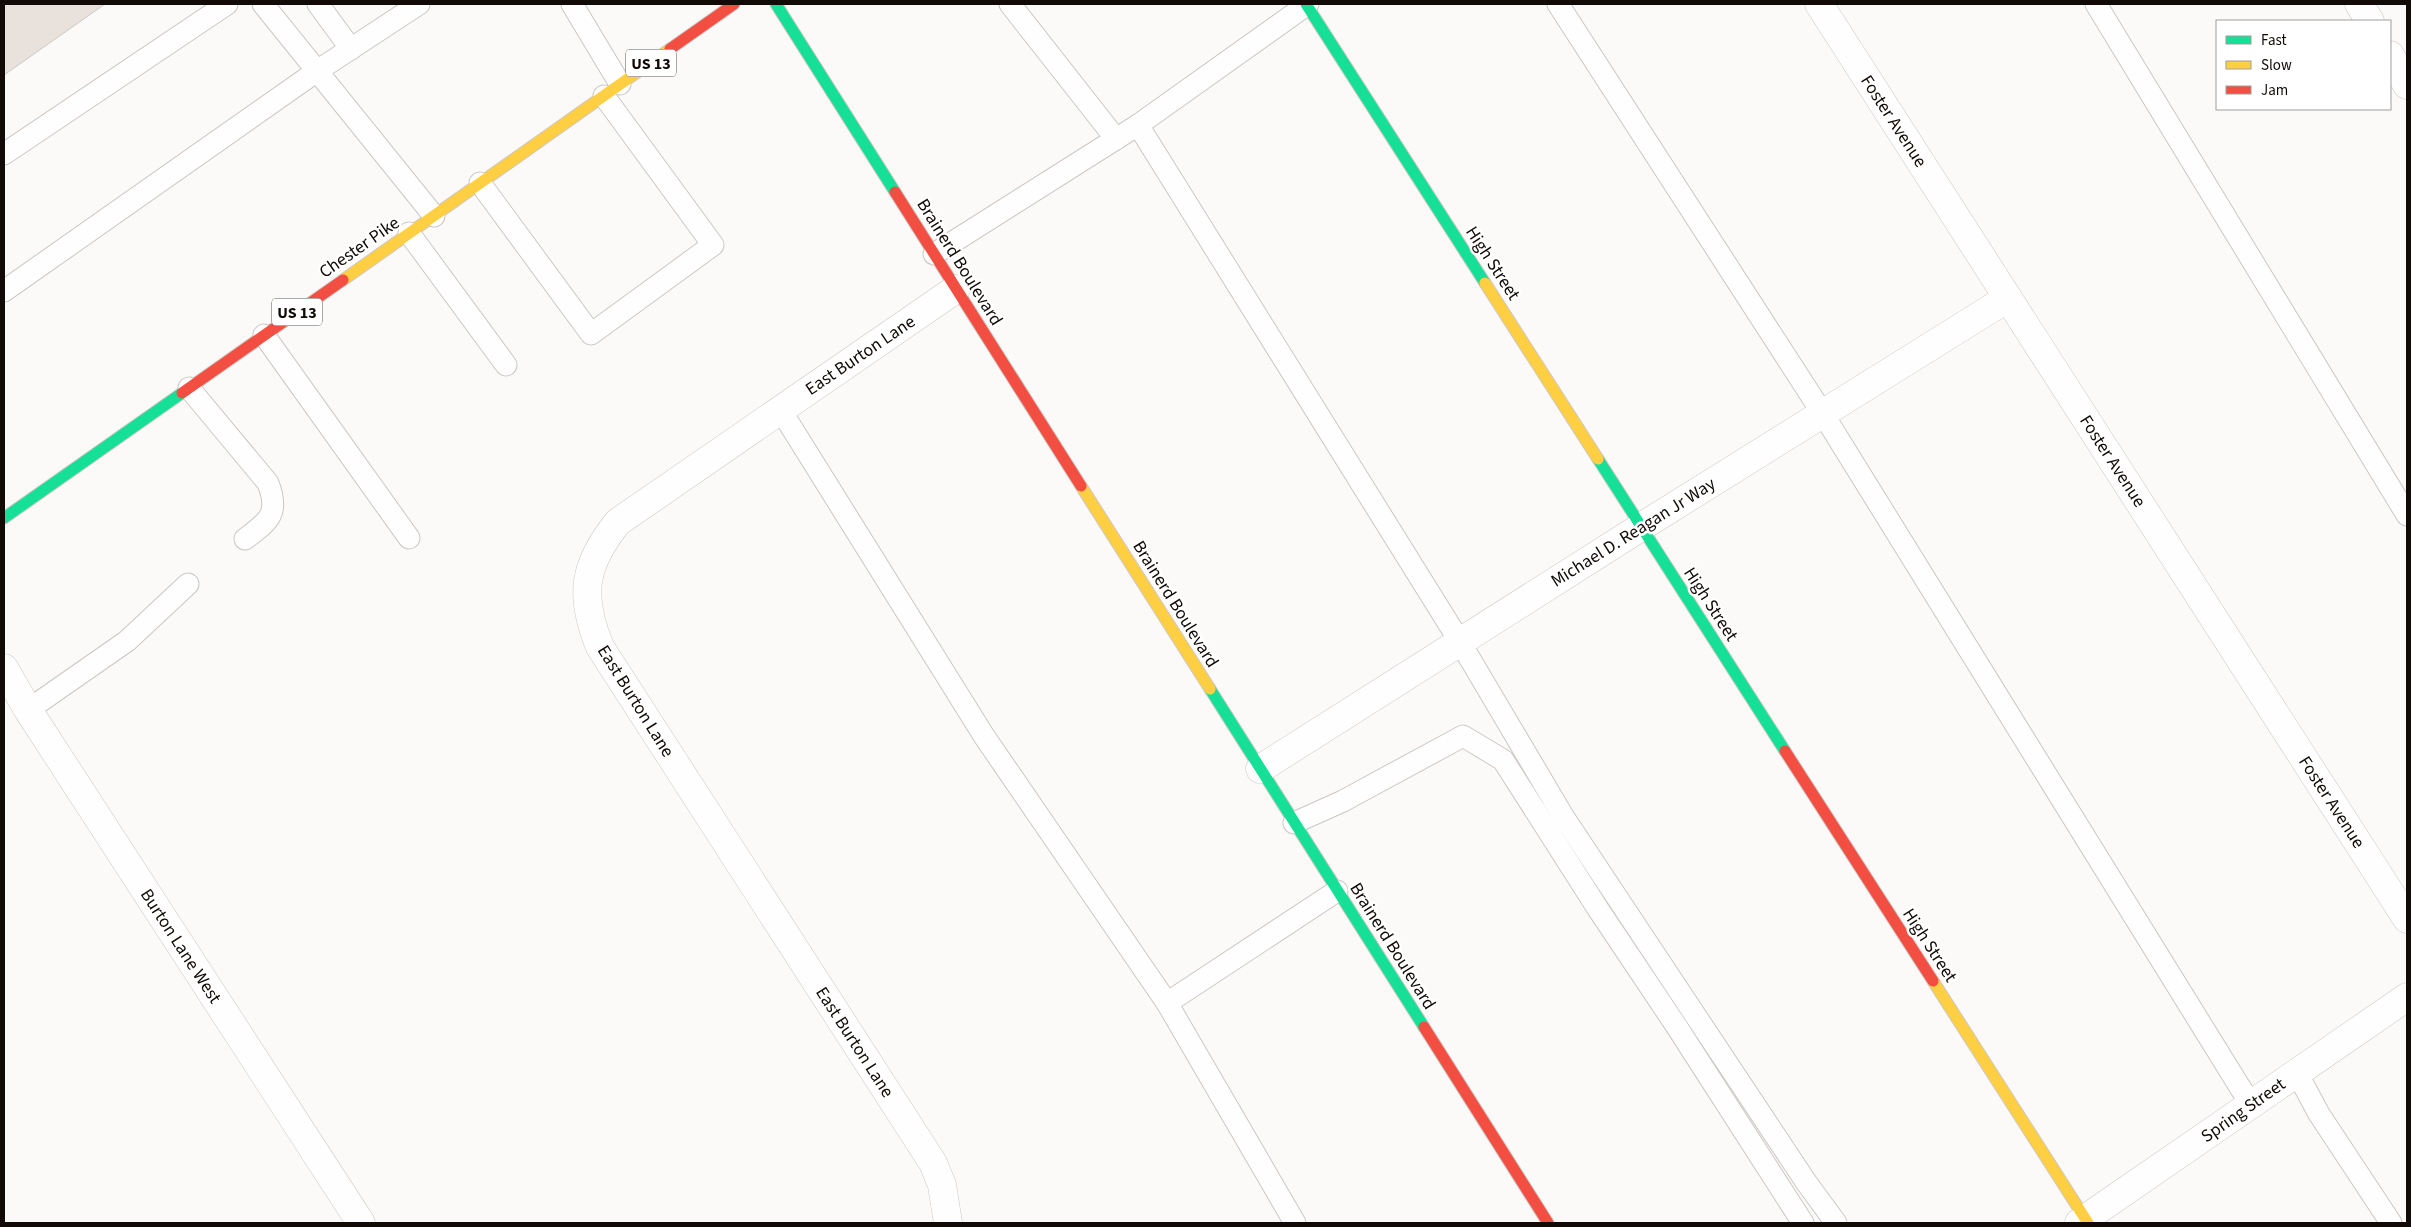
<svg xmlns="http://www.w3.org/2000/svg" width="2411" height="1227" viewBox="0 0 2411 1227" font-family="'Source Sans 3',sans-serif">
<rect width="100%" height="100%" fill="#fcfaf8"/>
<path fill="#e9e1dc" stroke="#cdc8c4" d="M4,4h101l-101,71z"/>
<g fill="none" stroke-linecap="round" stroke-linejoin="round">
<defs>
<g id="lane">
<path d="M263,4l171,212"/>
<path d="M318,4l33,45"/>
<path d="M572,4l48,80"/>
<path d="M1010,4l106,135"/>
<path d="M1558,4l265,410 428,691"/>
<path d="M2096,4l311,511"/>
<path d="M1138,125l322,517 103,174 243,366 30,41"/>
<path d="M4,154l223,-150"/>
<path d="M480,183l111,151 122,-89 -109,-149"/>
<path d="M409,233l97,132"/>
<path d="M934,254l204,-129 170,-121"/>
<path d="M4,291l313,-220 102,-67"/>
<path d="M264,335l145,203"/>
<path d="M189,388l79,95c12,31 1,38 -23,56"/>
<path d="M780,409l204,327 183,267 128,220"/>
<path d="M28,710l99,-69 61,-57"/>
<path d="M1294,823l49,-22 120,-65 40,24 95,149 79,118 126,196"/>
<path d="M1167,1003l170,-112"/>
<path d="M2297,1073l22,41 72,109"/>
</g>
<g id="street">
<path d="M1819,4l588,915"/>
<path d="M2359,4l11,17"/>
<path d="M2390,55l17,30"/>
<path d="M4,668l24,42 333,513"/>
<path d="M1260,769l381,-242 367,-229"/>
<path d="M948,1223l-6,-38 -9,-22 -333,-516c-21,-51 -17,-82 18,-125l338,-233"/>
<path d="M2079,1223l328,-226"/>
</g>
<g id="fast">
<path d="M776,4l119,188"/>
<path d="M1306,4l179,279"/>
<path d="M1598,459l187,292"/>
<path d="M4,518l178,-125"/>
<path d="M1210,689l214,338"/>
</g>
<g id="slow">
<path d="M343,280l327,-231"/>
<path d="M1485,283l113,176"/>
<path d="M1081,486l129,203"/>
<path d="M1933,981l155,242"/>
</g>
<g id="jam">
<path d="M670,49l64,-45"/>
<path d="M895,192l186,294"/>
<path d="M182,393l161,-113"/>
<path d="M1785,751l148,230"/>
<path d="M1424,1027l124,196"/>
</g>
</defs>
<use href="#lane" stroke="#ccc7c4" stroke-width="23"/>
<use href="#street" stroke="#ccc7c4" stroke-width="29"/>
<use href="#fast" stroke="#ccc7c4" stroke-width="13"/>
<use href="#slow" stroke="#ccc7c4" stroke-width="13"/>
<use href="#jam" stroke="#ccc7c4" stroke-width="13"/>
<use href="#lane" stroke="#fffefe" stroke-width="21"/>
<use href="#street" stroke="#fffefe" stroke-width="28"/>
<use href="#fast" stroke="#16e098" stroke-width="11"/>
<use href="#slow" stroke="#ffcf43" stroke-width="11"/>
<use href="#jam" stroke="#f24e42" stroke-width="11"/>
</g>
<g text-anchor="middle" stroke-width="5" stroke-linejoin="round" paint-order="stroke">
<g fill="#fff" stroke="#585451" stroke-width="1">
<rect x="626" y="49.5" width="50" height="27" rx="4"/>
<rect x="272" y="298.5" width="50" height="27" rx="4"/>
</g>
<g font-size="16" font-weight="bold" fill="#110a06">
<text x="651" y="69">US 13</text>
<text x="297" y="318">US 13</text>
</g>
<g font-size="18" fill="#110a06" stroke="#fff">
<text transform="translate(1894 121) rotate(57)" y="6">Foster Avenue</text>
<text transform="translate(359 247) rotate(-35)" y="6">Chester Pike</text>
<text transform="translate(960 262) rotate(58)" y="6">Brainerd Boulevard</text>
<text transform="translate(1493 263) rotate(57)" y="6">High Street</text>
<text transform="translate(860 355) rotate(-34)" y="6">East Burton Lane</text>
<text transform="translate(2113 461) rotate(57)" y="6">Foster Avenue</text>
<text transform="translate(1633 532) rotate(-32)" y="6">Michael D. Reagan Jr Way</text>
<text transform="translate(1176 604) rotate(58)" y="6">Brainerd Boulevard</text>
<text transform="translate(1711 604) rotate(57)" y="6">High Street</text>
<text transform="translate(636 701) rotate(58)" y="6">East Burton Lane</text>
<text transform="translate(2332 802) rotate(57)" y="6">Foster Avenue</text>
<text transform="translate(1930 945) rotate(57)" y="6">High Street</text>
<text transform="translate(181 946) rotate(57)" y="6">Burton Lane West</text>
<text transform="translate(1393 946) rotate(58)" y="6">Brainerd Boulevard</text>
<text transform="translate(855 1042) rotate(57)" y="6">East Burton Lane</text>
<text transform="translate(2243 1110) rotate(-35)" y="6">Spring Street</text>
</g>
</g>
<rect width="2411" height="1227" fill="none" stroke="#110a06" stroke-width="10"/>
<rect x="2216" y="20" width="175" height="90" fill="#ffffff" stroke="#a09d9b"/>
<rect x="2226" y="36" width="25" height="8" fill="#16e098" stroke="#a09d9b"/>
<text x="2261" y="45" font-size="15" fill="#110a06">Fast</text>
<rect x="2226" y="61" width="25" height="8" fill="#ffcf43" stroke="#a09d9b"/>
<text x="2261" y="70" font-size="15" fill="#110a06">Slow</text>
<rect x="2226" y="86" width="25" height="8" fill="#f24e42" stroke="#a09d9b"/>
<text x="2261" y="95" font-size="15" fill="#110a06">Jam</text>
</svg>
